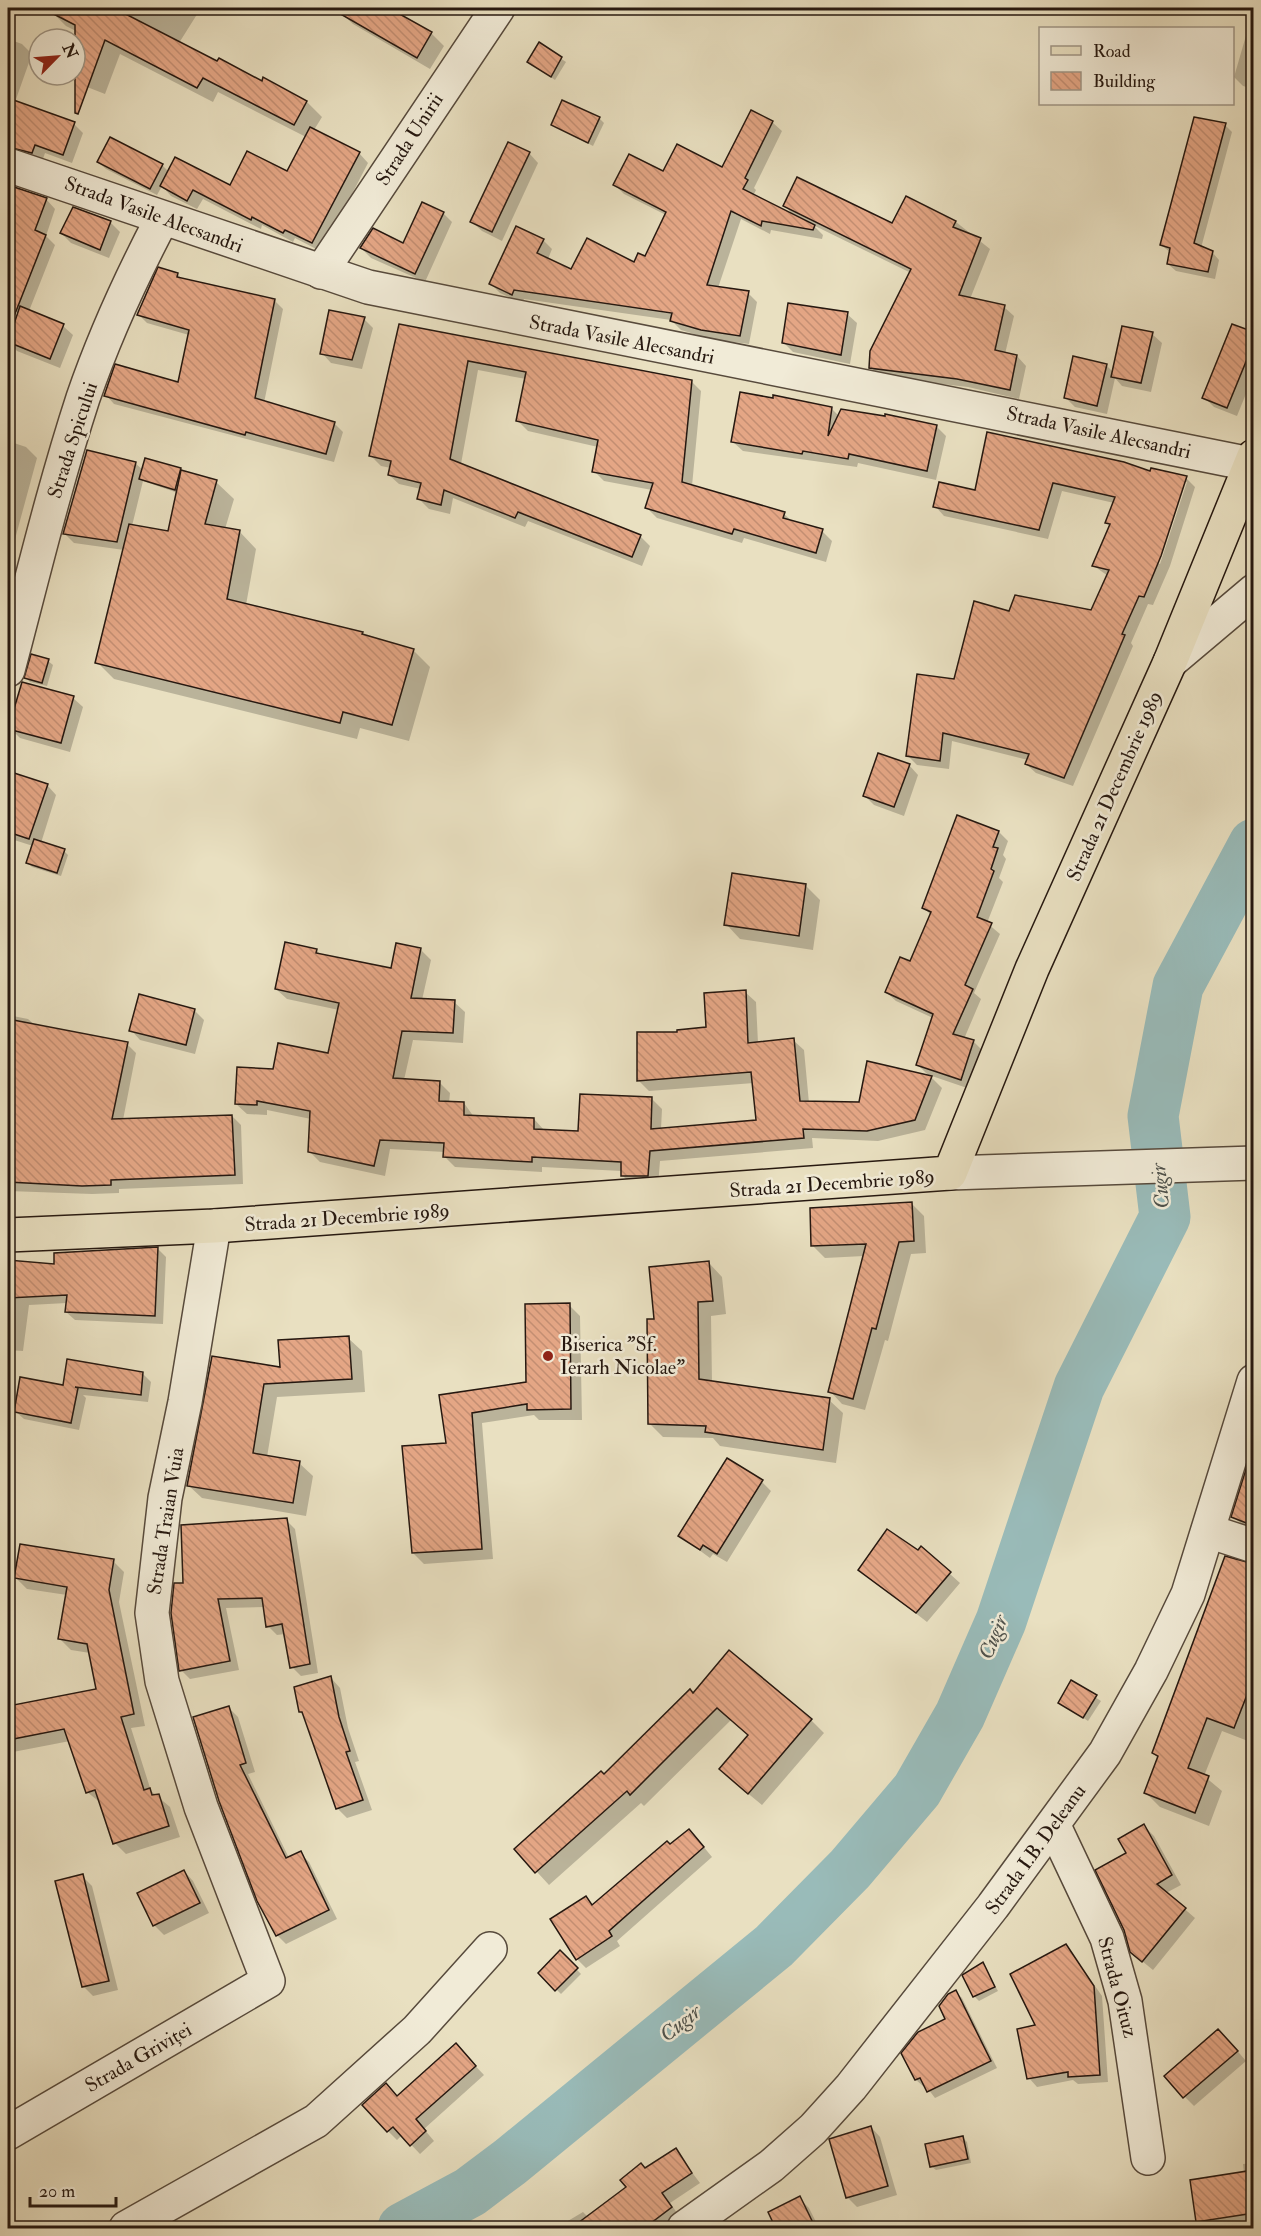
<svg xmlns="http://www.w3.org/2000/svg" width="1261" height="2236" viewBox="0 0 1261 2236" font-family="'IM FELL Double Pica',serif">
<defs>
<pattern id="building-back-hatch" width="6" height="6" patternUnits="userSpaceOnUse" patternTransform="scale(1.5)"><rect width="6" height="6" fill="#e4a685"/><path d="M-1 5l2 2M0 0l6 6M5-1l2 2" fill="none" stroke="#c38e72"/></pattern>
</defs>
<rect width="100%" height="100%" fill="#e9e0c1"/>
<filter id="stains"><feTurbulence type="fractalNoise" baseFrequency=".00333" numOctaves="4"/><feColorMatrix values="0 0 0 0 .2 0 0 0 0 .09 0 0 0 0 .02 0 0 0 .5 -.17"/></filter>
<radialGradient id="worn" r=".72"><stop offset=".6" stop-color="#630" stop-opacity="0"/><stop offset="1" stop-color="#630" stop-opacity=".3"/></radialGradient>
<g fill="#0003" fill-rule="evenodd">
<path d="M53,8h58l5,2 2,-2h83l-22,35 128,59 15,15 -8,13 45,23 9,10 -46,89 -27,-14 -2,4 -31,-17 -1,4 -58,-30 -6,10 -26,-13 -9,-10 -5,9 -51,-26 -8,-7 64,3 7,7 61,15 58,-14 18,-36 -88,-45 -5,10 -93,-48 -15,40 -23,-9 -10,-10h3v-28l5,-14 -14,-7 -15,-15z"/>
<path d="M342,8h56l-3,5 36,20 13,13 -14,23 -77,-45 -13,-12z"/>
<path d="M1254,8v81l-11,-3 -9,-9z"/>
<path d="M8,39l14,5 10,10 -17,48 59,22 9,9 -11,30 -27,-10 -3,9 -34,-3z"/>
<path d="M539,44l27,18 -11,18 -26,-18z"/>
<path d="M599,118l5,5 -11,23 -41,-21z"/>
<path d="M772,122l10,9 -28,57 2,2 -3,6 41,20 -9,-10 108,19 14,-27 49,24 34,27 -20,50 34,8 10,9 -9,38 12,2 9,10 -7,33 -51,-12 -88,-10 -9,-10 40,-94 -98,-48 10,10 -1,4 -51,-9 -1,4 -29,-15 -23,69 30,5 9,9 -8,42 -38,-5 -30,-9 -10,-10 -147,-21 -2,4 -22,-10 -9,-9 52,-44 9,9 -4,10 23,12 63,-7 12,-6 20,-43 -42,-21 -9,-9 49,-12 59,-4z"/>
<path d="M1225,125l7,7 -31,116 11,4 7,8 -4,19 -39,-8 -8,-7 2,-12 -9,-7z"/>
<path d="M529,153l9,10 -36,78 -20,-10 -10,-9z"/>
<path d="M8,184l38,15 9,10 -9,27 9,9 -26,66 34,15 10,9 -13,33 -43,-17 -9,-10 11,-28 -11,-5z"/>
<path d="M443,213l9,9 -27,60 -54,-24 -10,-10 43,-3z"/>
<path d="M110,222l10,10 -11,26 -38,-15 -10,-10z"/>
<path d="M177,274l6,6 91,20 9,9 -19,94 70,20 9,9 -9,30 -220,-58 -8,-9 73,-11 10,-49 -42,-12 -8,-8z"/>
<path d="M847,314l10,9 -7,41 -57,-12 -10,-10z"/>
<path d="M364,319l9,9 -11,41 -31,-6 -9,-10z"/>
<path d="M400,326l291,55 10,10 -9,95 92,28 9,8 29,9 10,10 -6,21 -82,-24 -2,5 -85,-25 -10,-10 5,-18 -48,-9 -10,-10 4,-24 -70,-16 -10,-10 8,-42 -48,-9 -17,94 179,72 10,10 -8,20 -114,-45 -3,6 -72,-29 -3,16 -21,-5 -10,-10 2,-10 -22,-5 -10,-9 2,-7 -10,-2 -10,-10z"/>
<path d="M1254,333v41l-17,42 -23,-9 -10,-10z"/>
<path d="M1152,334l10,9 -11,49 -29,-6 -7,-8 -8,36 -32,-7 -9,-9 40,-33 8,8z"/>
<path d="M832,409l7,7 97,10 10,10 -10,44 -78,-17 -1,4 -114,-16 -10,-9z"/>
<path d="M988,434l163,39 35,5 9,9 -25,79 -17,39 -5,-1 -17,39 2,3 -60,140 -37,-13 -10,-9 2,-4 -76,-19 -3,28 -32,-4 -9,-9 47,-76 55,-68h82l16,-36 -14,-10 17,-39 -4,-5 7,-19 -52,-12 -14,48 -104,-23 -9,-10 41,-15zM1183,482h4l-27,82 -3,-1z"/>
<path d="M8,441l18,6 11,11 -29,107z"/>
<path d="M135,463l8,7h38l35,12 18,17 -9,30 14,2 17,18 -10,56 116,28 51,17 17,17 -21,74 -49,-13 -3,11 -243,-60 -17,-17 27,-112 -50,-7 -9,-9zM143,481l35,12 -9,40 -37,-7z"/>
<path d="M48,661l5,4 -6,21 -17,-4 -4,-4z"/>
<path d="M73,698l10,9 -13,45 -50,-14 -10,-10z"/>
<path d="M909,765l9,10 -14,41 -30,-11 -9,-9z"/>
<path d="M8,772l39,13 9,10 -15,48 23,8 4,4 -7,21 -29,-9 -4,-4 5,-17 -25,-8z"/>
<path d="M999,832l9,9 -5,14 3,4 -7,19 4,4 -16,41 13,11 -26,59 7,6 -17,40 10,3 9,9 -13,38 -41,-14 13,13 -17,42 -47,11 -66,-3 1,10 -153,13 -2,25h-25l-11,-11v-4l-80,-4v5l-87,-5 -10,-10v-5l-55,-3 -5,27 -65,-14 -10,-10 1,-33 -44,-9v5l-20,-1 -11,-10 38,-34 56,-16 9,-44 -52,-11 -11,-10 40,-39 5,5 71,15 29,-20 10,10 -9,40 32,2 11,10 -2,31 -50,-3 -9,40 35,2 11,11 -1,10h15l10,14 60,2 10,11 35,3 73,-34 10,10 -1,20 97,-7 -4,-39 -105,8 -11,-11 40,-46 29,-6 38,-36 11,10 2,41 35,-3 11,10 5,53 51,1 70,-27 -12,-12 15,-47 -37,-17 -10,-9 25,-29 20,-48 -7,-7z"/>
<path d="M806,886l14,14 -7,50 -73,-11 -14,-15z"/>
<path d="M194,1010l10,10 -9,34 -55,-14 -9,-10z"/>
<path d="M8,1015l20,4 8,7 91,18 9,9 -13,67 109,-4 9,9 2,59 -124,5v4l-27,1 -84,-3z"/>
<path d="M912,1204l12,12 2,37 -15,1 -23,87 -3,-1 -20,70 -23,-6 -12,-13 34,-135 -39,2 -12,-12z"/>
<path d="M158,1249l8,8 -3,67 -88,-4 -9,-8 1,-9 -38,2 -6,46 -15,-1v-89l48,5z"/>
<path d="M709,1263l13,14 4,37 -15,2 1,66 117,18 14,13 -7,50 -116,-17 -7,-8 -50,-1 -14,-14 7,-102z"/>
<path d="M569,1305l11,11 2,104h-43l-5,-5 -52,8 11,136 -69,5 -11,-11 34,-108 -6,-49 87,-13z"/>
<path d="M348,1338l14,13 3,41 -88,5 -10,60 32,6 14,13 -7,40 -104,-18 -14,-13 25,-127 69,11z"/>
<path d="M143,1374l8,8 -3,20 -65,-7 3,3 -7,32 -55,-11 -9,-8 49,-24z"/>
<path d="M1254,1451v83l-21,-17z"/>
<path d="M762,1482l9,9 -44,71 -14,-8 -3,4 -30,-22z"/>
<path d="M286,1520l9,9 23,144 -17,3 -9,-9 -7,-33 -8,1 -9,-9 -3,-19 -39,1 13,62 -49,9 -9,-9 4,-86z"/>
<path d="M921,1548l39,35 -33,39 -67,-52 59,-18z"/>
<path d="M113,1561l11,11 -5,30 26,124 -14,2 20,63 19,16 10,30 -54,17 -11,-11 -14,-40 -14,-11 -17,-51 -57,11 -5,-6v-38l90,-18 -8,-37 -19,-3 -11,-11 7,-44 -40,-6 -11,-11z"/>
<path d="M1254,1565v162l-6,14 -26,-10 -18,45 18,15 -13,35 -49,-19 -14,-14 13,-34 -6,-6z"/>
<path d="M331,1678l9,10 8,40 11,33 -4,1 17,48 -25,8 -9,-9 -33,-93 -5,-4z"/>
<path d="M1072,1682l29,19 -13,20 -28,-19z"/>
<path d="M693,1695l118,25 13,13 -62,72 -28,-23 15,-46 -18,-16 -87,86 -3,-3 -92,82 -33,-36 89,-73z"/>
<path d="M229,1708l9,9 17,55 -7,2 41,84 11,-5 9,9 28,57 -51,25 -9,-9 -18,-35z"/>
<path d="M1144,1826l10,10 27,49 -15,8 29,25 -42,52 -11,-9 -14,-107z"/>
<path d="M698,1840l14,17 -95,84 3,5 -34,22 -9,-9 9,-61 8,8 76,-60z"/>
<path d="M184,1871l9,10 16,32 -45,22 -10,-10z"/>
<path d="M82,1876l10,10 26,104 -25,6 -10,-10z"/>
<path d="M1066,1945l36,51 6,86 -30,2 -5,-4 -36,7 -8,-9 8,-52z"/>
<path d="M560,1952l21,22 -20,20 -21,-21z"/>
<path d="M983,1964l15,27 -19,10 -5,-5z"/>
<path d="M956,1992l6,6 35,70 -62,30 -10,-13 -2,1 -7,-6 -13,-27 44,-33z"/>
<path d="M1228,2040l18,21 -52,45 -9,-9z"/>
<path d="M464,2054l20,21 -60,54 10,12 -14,13 -18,-19 -5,5 -9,-9 10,-34z"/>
<path d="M871,2127l9,10 17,58 -40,12 -10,-10z"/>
<path d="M962,2137l5,5 4,21 -35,7 -5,-4z"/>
<path d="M675,2150l25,33 -30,20 10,14 -16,11h-108l27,-16 5,5 40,-29 17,-18z"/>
<path d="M1254,2163v61l-49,4 -7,-7 46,-48 -1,-9z"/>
<path d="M799,2198l10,10 10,20h-55l11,-5z"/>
</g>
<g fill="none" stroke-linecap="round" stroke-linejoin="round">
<path stroke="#99bbb9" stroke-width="51" d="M403,2228l67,-36 40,-30 264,-216 76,-77 67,-79 43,-75 41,-94 78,-234 86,-170 -12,-101 25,-130 76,-142"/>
</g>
<g fill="url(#building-back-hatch)" stroke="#261810" stroke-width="1.5">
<path d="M42,8h72l103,53 2,-3 43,23 1,-4 44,24 -13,24 -91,-47 -6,10 -92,-48 -27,74 -3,-1v-88z"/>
<path d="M330,8h59l43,24 -15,26z"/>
<path d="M539,42l23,15 -11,20 -24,-15z"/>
<path d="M8,98l67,24 -12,33 -28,-10 -3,8 -24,-6z"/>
<path d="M562,100l38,17 -12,26 -37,-18z"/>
<path d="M751,110l22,11 -28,57 3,2 -5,9 72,36 -2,5 -51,-9 -1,5 -30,-15 -24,74 42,6 -9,45 -39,-6 -31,-9 2,-8 -158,-23 -2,5 -23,-11 27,-58 28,13 -7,14 34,16 16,-31 47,24 4,-9 7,3 21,-44 -53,-27 16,-31 34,17 14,-27 45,23z"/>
<path d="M1194,117l32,6 -32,120 19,8 -5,21 -41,-8 3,-16 -10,-3z"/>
<path d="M310,127l50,25 -48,91 -27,-13 -2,3 -31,-16 -1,3 -58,-30 -6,11 -27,-15 15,-29 55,28 17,-34 40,20z"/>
<path d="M110,137l53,27 -13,25 -53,-27z"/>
<path d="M508,142l22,10 -38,80 -22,-10z"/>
<path d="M797,177l95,46 14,-27 50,25 -3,6 28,11 -22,57 46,10 -10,45 22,5 -7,35 -53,-11 -88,-11 1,-17 41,-82 -128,-63z"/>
<path d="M8,185l39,13 -12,32 11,5 -37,94z"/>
<path d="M422,202l22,10 -29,62 -55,-26 13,-20 30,15z"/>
<path d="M73,207l38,14 -11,29 -40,-17z"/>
<path d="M158,267l20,6 -1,4 98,22 -20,99 80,24 -9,32 -80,-22 -1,3 -141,-39 11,-32 63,18 11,-52 -52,-15z"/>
<path d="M788,303l60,9 -7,43 -59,-12z"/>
<path d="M20,306l44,18 -14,35 -42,-17z"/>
<path d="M329,310l36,7 -13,43 -32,-6z"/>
<path d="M399,324l293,56 -10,102 103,30 -2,6 40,11 -7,24 -82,-24 -2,5 -87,-26 8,-25 -61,-11 6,-32 -82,-19 10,-49 -58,-11 -18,98 191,76 -9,22 -114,-45 -3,6 -71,-28 -3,15 -24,-6 4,-16 -33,-8 3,-14 -22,-5z"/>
<path d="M1232,324l22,8v10l-27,66 -25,-10z"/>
<path d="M1122,326l31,6 -12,51 -30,-6z"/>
<path d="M1073,356l34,8 -10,42 -33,-8z"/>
<path d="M740,392l33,6v-3l59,12 -4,29 13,-27 44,7v-2l52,11 -10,46 -78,-17 -1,5 -45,-8 -1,3 -71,-12z"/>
<path d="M987,432l137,30 26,9 1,-3 36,8 -26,80 -17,41 -5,-1 -17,38 3,1 -61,143 -39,-14 4,-10 -86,-21 -3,28 -34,-5 11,-82 37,5 20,-78 35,10 6,-16 76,15 18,-40 -17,-4 18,-42 -5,-1 10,-26 -62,-14 -14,47 -106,-23 6,-25 36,8z"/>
<path d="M87,450l49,12 -19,80 -54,-8z"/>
<path d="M145,458l36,10 -6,22 -36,-11z"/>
<path d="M181,470l36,10 -12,44 35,6 -13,69 136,33 -1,2 52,15 -22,76 -49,-13 -3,11 -245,-60 34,-139 39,7z"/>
<path d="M31,654l18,5 -7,24 -18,-5z"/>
<path d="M22,682l52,14 -13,47 -53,-14z"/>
<path d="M878,753l32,11 -16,43 -31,-11z"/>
<path d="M8,771l40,13 -19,55 -21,-7z"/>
<path d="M957,815l42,16 -6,16 5,1 -7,21 3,2 -17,46 15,6 -27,62 8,4 -20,45 21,6 -13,40 -45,-15 17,-51 -48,-22 15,-35 10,4 21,-49 -9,-4z"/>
<path d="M34,839l31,10 -8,24 -31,-10z"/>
<path d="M732,873l74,11 -7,52 -75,-11z"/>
<path d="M285,942l32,7 -1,4 75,15 5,-25 25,5 -10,50 44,2 -2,33 -51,-2 -9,47 47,3 -1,20 25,1v13l70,3v11l44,2 2,-37 72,3 -1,32 105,-9 -5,-48 -114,9v-49h40v-2l29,-3 -2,-34 42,-3 2,53 46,-5 6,63 59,1 8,-41 65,15 -17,44 -48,11 -64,-2 1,9 -154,13 -2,25h-27v-14l-89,-5v5l-89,-5 1,-14 -64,-3 -6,26 -66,-14 2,-41 -53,-10v4l-22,-1 2,-37 36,2 5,-26 50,10 11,-50 -64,-14z"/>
<path d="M139,994l56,15 -9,36 -57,-14z"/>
<path d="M8,1019l120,23 -16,77 120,-4 3,60 -124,5v5l-29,1 -74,-4z"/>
<path d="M912,1202l2,39 -15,1 -23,87 -4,-1 -19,71 -25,-7 38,-148 -55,2 -1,-38z"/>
<path d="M158,1247l-3,69 -90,-4 2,-17 -59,3v-38l46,4v-11z"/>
<path d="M709,1261l4,40 -15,1 1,77 131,19 -7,52 -118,-18 1,-6 -58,-2 -1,-105h7l-5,-52z"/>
<path d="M570,1303l1,106 -44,1v-6l-55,9 10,136 -70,4 -10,-107 44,-3 -7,-48 87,-13 -1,-78z"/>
<path d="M349,1336l3,43 -88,5 -11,69 47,8 -7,42 -106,-17 25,-130 68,11 -2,-27z"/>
<path d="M67,1359l76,13 -2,23 -66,-8 3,1 -7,35 -57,-11 6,-35 43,8z"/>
<path d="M1253,1447h1v79l-23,-9z"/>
<path d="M727,1458l36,22 -46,74 -14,-9 -3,5 -22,-14z"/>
<path d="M287,1518l23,146 -20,4 -8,-44 -16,3 -4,-29 -44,1 12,62 -51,10 -8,-58 3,-30h9l-2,-58z"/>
<path d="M887,1529l31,21 3,-4 30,26 -35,41 -58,-43z"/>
<path d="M20,1544l94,15 -5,31 25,124 -13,3 23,73 6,-2 2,7 7,-1 10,32 -56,18 -18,-54 -9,3 -22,-64 -56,11v-34l88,-17 -9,-45 -29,-5 9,-52 -53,-9z"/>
<path d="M1225,1556l29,8v113l-20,51 -27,-10 -19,50 21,8 -14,37 -51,-20 14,-37 -6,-3z"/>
<path d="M729,1650l83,69 -64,75 -29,-25 29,-34 -31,-27 -87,87 -3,-4 -92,82 -21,-24 87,-78 3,3 86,-85 3,4z"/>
<path d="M331,1676l8,41 11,34 -4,1 17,48 -27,9 -34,-97h-3l-5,-25z"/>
<path d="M1071,1680l26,15 -14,23 -25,-15z"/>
<path d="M229,1706l17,57 -6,2 46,93 15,-7 28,59 -53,26 -19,-35 -38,-100 -26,-84z"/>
<path d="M1144,1824l28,51 -15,9 29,24 -44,54 -12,-10 -6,-22 -29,-60 31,-17 -8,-14z"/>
<path d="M689,1829l15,18 -95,84 3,5 -36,24 -26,-41 36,-23 6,9 75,-64 3,3z"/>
<path d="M184,1870l16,33 -47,23 -16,-33z"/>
<path d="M83,1874l26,107 -27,6 -27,-106z"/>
<path d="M1066,1944l28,42 6,89 -32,2v-5l-41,7 -10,-50 18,-4 -25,-51z"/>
<path d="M560,1950l18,18 -23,23 -17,-18z"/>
<path d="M983,1962l12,25 -22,10 -11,-22z"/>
<path d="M956,1990l35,71 -64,31 -7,-14 -5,2 -14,-27 17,-21 27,-13 -6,-13 9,-12z"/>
<path d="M1218,2029l20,22 -55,47 -19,-22z"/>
<path d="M456,2043l20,23 -60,53 10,12 -16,15 -17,-19 -6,5 -25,-27 24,-22 11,13z"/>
<path d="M871,2126l17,60 -42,12 -17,-59z"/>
<path d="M963,2136l5,23 -38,8 -5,-23z"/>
<path d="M676,2148l16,25 -30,20 10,14 -29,22h-73l56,-42 -6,-7 21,-17 4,5z"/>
<path d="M1254,2170v43l-58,9 -6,-42z"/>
<path d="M800,2196l16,33h-40l-8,-17z"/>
</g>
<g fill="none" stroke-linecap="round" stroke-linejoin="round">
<defs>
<g id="minor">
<path d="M8,165l360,122 882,177"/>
<path d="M321,272l177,-264"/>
<path d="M1170,662l84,-71"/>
<path d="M8,670c24,-91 46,-183 75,-272 21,-61 49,-122 79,-179"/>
<path d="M950,1173l304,-10"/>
<path d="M1208,1531l46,15"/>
<path d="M1054,1826l53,112 18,63 23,157"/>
<path d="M8,2133l260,-152 -67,-174 -39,-126 -10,-68 13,-115 20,-96 29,-176"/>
<path d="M126,2228l190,-107 101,-91 73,-81"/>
<path d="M684,2228l87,-62 42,-37 38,-42 142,-181 112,-153 46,-82 37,-77 66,-213"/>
</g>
<path id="major" d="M8,1235l206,-9 736,-53 82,-204 138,-307 84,-206"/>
</defs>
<use href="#minor" stroke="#574a3c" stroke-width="36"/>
<use href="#major" stroke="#261810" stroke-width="36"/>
<use href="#minor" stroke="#f1ebd7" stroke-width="33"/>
<use href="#major" stroke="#e9e0c1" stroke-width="33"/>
</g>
<circle fill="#8f2418" stroke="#f1ebd7" stroke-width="2" cx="548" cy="1356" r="6"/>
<g text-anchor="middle" stroke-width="5" stroke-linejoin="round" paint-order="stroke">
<g font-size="20" fill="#261810" stroke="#f1ebd7">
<text transform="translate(409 139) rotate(-57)" y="7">Strada Unirii</text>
<text transform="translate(154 214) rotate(20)" y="7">Strada Vasile Alecsandri</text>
<text transform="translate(622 339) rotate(11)" y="7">Strada Vasile Alecsandri</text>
<text transform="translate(1099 432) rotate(12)" y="7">Strada Vasile Alecsandri</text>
<text transform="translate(72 440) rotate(-72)" y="7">Strada Spicului</text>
<text transform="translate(1114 786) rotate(-66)" y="7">Strada 21 Decembrie 1989</text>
<text transform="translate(832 1183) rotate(-4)" y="7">Strada 21 Decembrie 1989</text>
<text transform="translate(347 1217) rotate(-4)" y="7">Strada 21 Decembrie 1989</text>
<text transform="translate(165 1521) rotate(-81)" y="7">Strada Traian Vuia</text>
<text transform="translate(1035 1849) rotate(-54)" y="7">Strada I.B. Deleanu</text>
<text transform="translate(1118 1987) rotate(75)" y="7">Strada Oituz</text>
<text transform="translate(138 2057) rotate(-30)" y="7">Strada Griviței</text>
</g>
<g font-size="20" fill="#261810" stroke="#f1ebd7" text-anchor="start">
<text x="560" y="1351">Biserica "Sf.<tspan x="560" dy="23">Ierarh Nicolae"</tspan></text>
</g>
<g font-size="21" font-style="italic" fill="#4e514b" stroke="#f1ebd7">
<text transform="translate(1160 1186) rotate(-96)" y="7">Cugir</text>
<text transform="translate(993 1637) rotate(-68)" y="7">Cugir</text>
<text transform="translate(680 2023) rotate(-39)" y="7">Cugir</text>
</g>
</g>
<rect width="1261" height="2236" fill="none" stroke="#e9e0c1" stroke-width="30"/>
<rect x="9" y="9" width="1243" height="2218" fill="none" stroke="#261810" stroke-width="3"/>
<rect x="15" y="15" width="1231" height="2206" fill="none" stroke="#261810" stroke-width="1.5"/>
<rect x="1039" y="27" width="195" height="78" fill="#f1ebd7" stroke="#a09787" stroke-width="1.5"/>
<rect x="1051" y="46" width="30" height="9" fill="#e9e0c1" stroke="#a09787" stroke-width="1.5"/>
<text x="1093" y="57" font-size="18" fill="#261810">Road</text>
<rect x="1051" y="72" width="30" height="18" fill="url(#building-back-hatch)" stroke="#a09787" stroke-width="1.5"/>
<text x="1093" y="87" font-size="18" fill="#261810">Building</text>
<g transform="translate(57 57) rotate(65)"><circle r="28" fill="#f1ebd7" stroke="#a09787" stroke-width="1.5"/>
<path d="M0-4.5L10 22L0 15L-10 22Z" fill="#8f2418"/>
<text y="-9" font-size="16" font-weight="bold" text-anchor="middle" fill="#261810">N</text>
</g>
<path d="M30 2197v9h86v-9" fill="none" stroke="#261810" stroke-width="3"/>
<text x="39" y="2197" font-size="18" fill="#261810" stroke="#f1ebd7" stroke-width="4.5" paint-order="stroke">20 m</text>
<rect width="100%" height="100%" filter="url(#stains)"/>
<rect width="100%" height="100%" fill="url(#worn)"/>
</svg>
